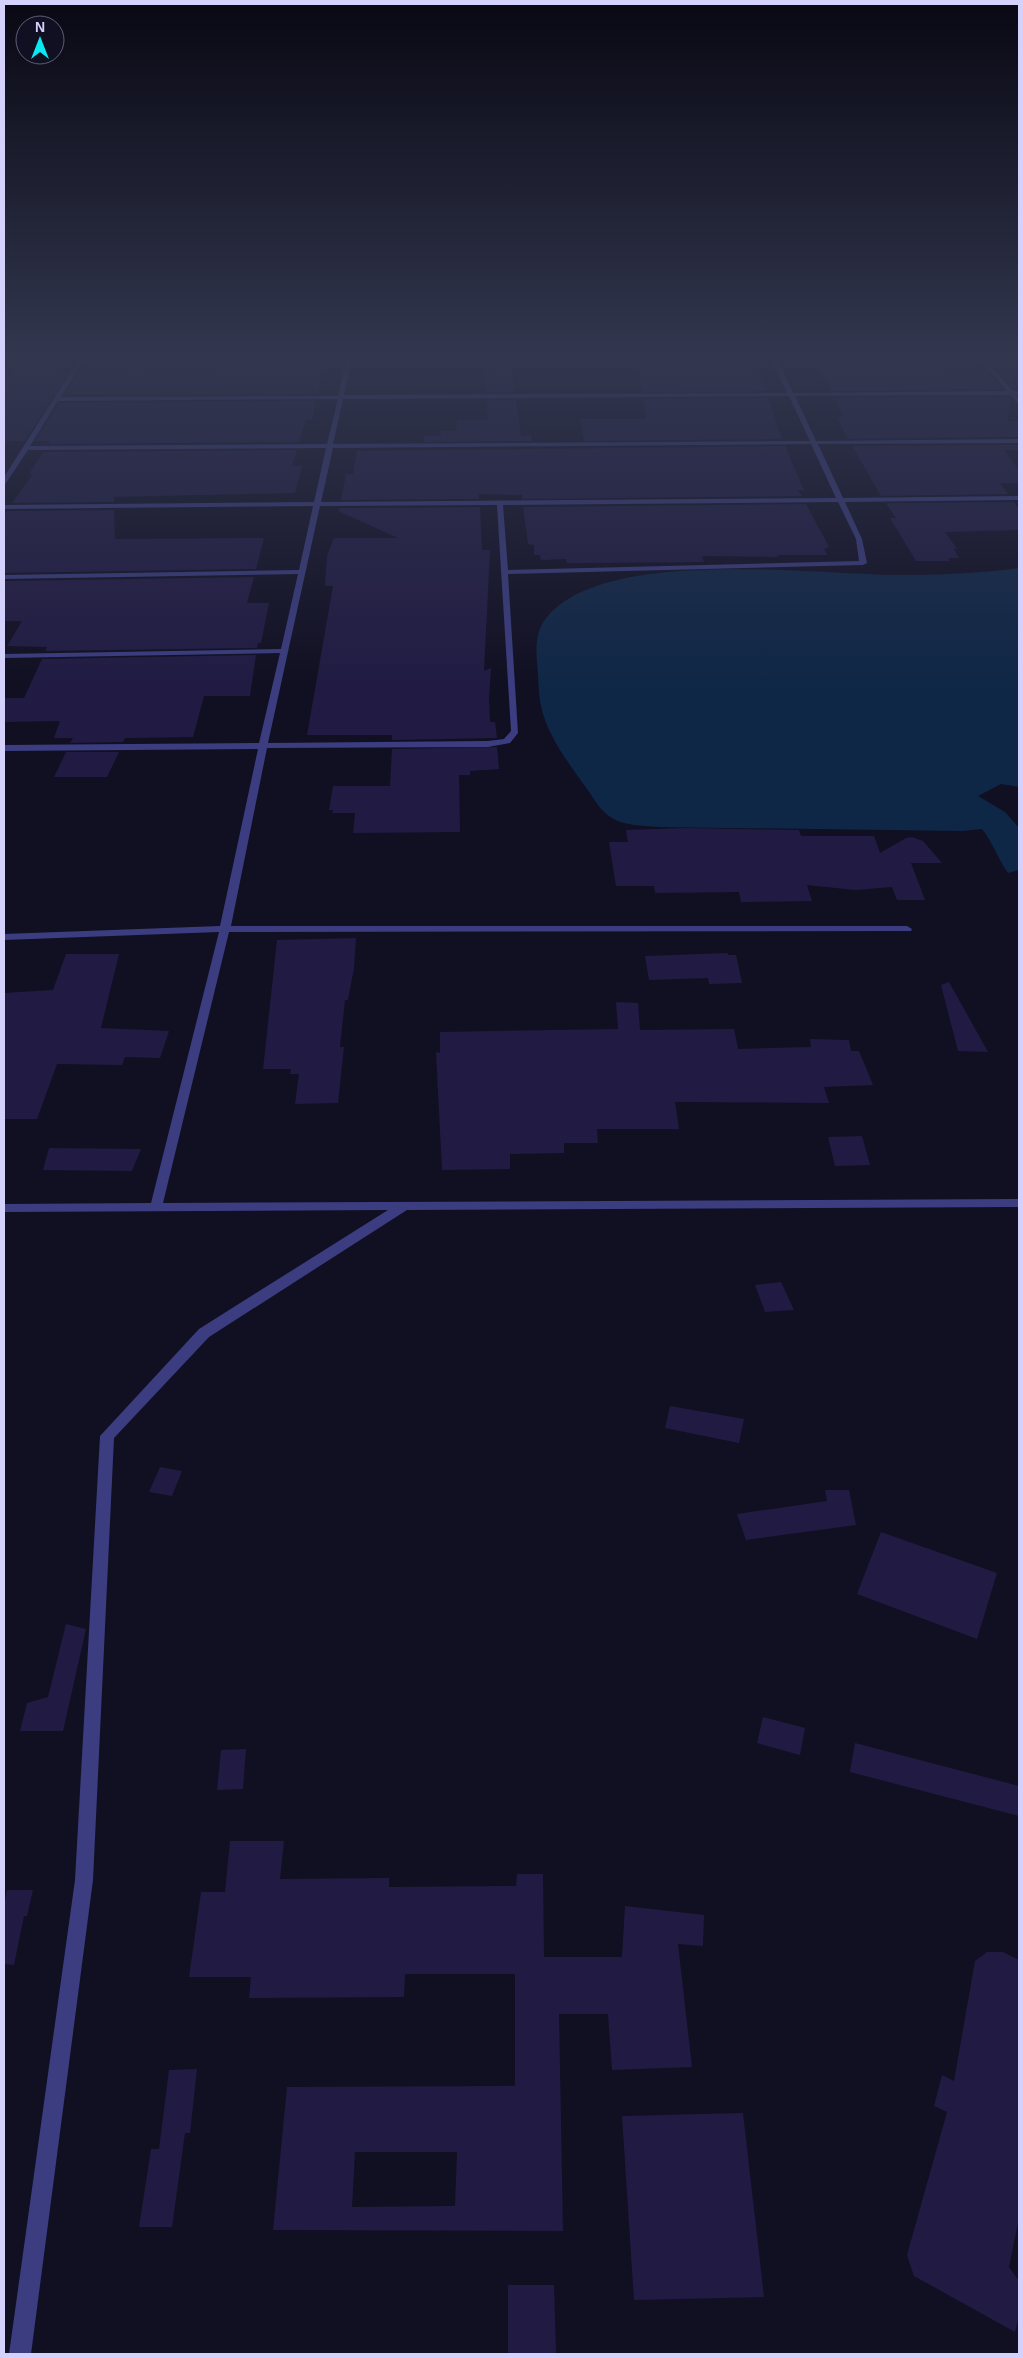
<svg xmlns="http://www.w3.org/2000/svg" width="1023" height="2358" viewBox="0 0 1023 2358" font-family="Helvetica,sans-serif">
<rect width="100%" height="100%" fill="#110f22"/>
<path fill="#0f2746" d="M1019,568v219l-18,-3 -23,12 27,16 14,16v42l-11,3c-10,-14 -15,-30 -26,-44l-20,2 -302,-4c-15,-1 -35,-1 -48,-9 -12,-7 -17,-18 -25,-29 -17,-24 -40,-53 -46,-83 -3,-13 -2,-28 -4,-42 -1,-16 -2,-33 10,-47 58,-71 269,-42 354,-42 39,0 79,-2 118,-7z"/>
<g fill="#211b43" fill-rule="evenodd">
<path d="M129,356h23l-7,15h64l5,-12 43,-1 -4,9h70l-5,27 -254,1 15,-23 42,-1z"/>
<path d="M870,356h29l3,4h40l6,9h38l17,20 -172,2 -14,-28h56z"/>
<path d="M22,360h36l-3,2h9l-6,10h11l-44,69h-21v-59z"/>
<path d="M638,363h113l5,9h2l8,19 -124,1z"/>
<path d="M512,368l3,24h-29l-3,-23z"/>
<path d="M997,369h19l-3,19z"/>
<path d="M1009,397l2,2 -4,22h12v16l-171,2 -11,-22h7l-10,-19z"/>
<path d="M768,398l14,41 -198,2 -4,-22h66l-3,-20z"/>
<path d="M487,400h29l5,36 10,-1 1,6 -108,1v-6h17l-1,-5h16l1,-11h31z"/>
<path d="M316,401l-4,19h-6l-7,22 -251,2 2,-3h-15l24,-38z"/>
<path d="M1019,445v5h-15l15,20v13h-19l8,11 -127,2 -29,-50z"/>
<path d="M785,446l19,44h-6l4,6 -280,3v-4l-43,-1v5l-138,1 5,-26h7l4,-23z"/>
<path d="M297,450l-5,16h10l-7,27 -181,4v5l-102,1 21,-29h-4l14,-22z"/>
<path d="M1014,502l5,7v21l-74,2 12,17h-3l5,9h-11l2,3h-34l-26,-43h6l-10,-15z"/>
<path d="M806,504l23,43 -5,2 3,6h-50l1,2 -76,-1 2,6 -137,1 -1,-4 -25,1 -1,-5h-6v-10l-6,-1 -5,-37z"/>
<path d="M480,507l2,43h8l-6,121 7,-3 -2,29 1,25h5l2,16 -105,2v-5h-85l26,-149h-8l2,-30 7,-18h64l-60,-27 1,-3z"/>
<path d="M114,510l1,29 149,-1 -8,31 -252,4v-57l3,-5z"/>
<path d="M254,577l-7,26h22l-8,40h-3l-1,5 -212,3 2,-4 -40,-1 15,-25h-18v-40z"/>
<path d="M256,655l-6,41h-46l-11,41 -68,1 -2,4 -53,1 3,-5h-19l6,-17 -56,1v-24h20l18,-39z"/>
<path d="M497,747l2,22 -29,2v4h-11l1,57 -107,1 2,-20h-23l1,-3h-4l4,-24h57l2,-37z"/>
<path d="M66,752h53l-12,25h-53z"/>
<path d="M684,828l115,2 2,6h73l6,17 26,-15 6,-1 11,4 19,22h-31l14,37h-28l-5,-13 -37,3 -48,-5 5,16 -71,1 -2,-10 -84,1 -1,-7h-38l-7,-44h19l-2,-12z"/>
<path d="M356,938l-2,30 -6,32h-3l-5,47h4l-6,56 -43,1 4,-30h-9l1,-5h-28l14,-129z"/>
<path d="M728,953v2h8l6,28 -33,1 -1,-6 -59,2 -4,-24z"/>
<path d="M66,954h53l-18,74 68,3 -9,27 -35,-1 -3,8 -65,-1 -20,55h-33v-126l49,-3z"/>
<path d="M949,982l39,70 -30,-1 -17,-66z"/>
<path d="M616,1002l22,1 2,27 94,-1 4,20 73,-2 -1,-8 39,1 2,11h8l14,34 -49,2 5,16 -154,-1 4,27h-82l1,14h-34v10l-54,1v15l-68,1 -6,-118 4,1v-21l178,-3z"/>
<path d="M862,1136l8,29 -35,1 -7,-29z"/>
<path d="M49,1148l92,1 -9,22 -89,-1z"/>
<path d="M781,1282l13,28 -29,2 -10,-27z"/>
<path d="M670,1406l74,13 -5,24 -74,-15z"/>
<path d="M160,1467l22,4 -10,25 -23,-4z"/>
<path d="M825,1490h24l7,35 -110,15 -9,-26 90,-13z"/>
<path d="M881,1532l116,41 -20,66 -120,-45z"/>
<path d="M66,1624l20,5 -23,102h-43l7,-28 21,-6z"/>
<path d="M763,1717l42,11 -5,27 -43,-12z"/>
<path d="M855,1743l164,43v30l-169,-44z"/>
<path d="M246,1749l-3,40 -26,1 4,-40z"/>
<path d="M230,1841h54l-4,38 109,-1v9l127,-1 1,-12h26l1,83h78l3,-51 79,9 -1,31 -25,-2 14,123 -80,3 -4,-56h-49l4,217 -290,-1 14,-143 228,-1v-112h-110l-1,23 -155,1 2,-21h-62l12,-85h24zM355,2152h102l-2,54 -103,1z"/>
<path d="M7,1890h26l-6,26h-3l-10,49 -10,-1v-58z"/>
<path d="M987,1952h16l16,8v258l-10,49 10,14v35l-4,16 -101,-56 -7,-21 40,-143 -13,-6 8,-31 12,6 21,-120z"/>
<path d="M197,2069l-7,64h-5l-13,94h-33l12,-78h8l10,-79z"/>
<path d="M743,2113l21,184 -130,3 -12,-184z"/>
<path d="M508,2285h46l2,69h-48z"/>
</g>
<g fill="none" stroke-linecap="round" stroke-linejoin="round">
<path fill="#3b3d80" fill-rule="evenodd" d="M81,356h6l-26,41 277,-1 9,-40h6l-9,39 443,-2 -17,-37h6l17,37 214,-2 -30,-35h6l30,35h6v4h-3l3,4v5l-9,-9 -215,1 21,45 203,-2v4l-201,1 25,54 176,-2v4l-174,2 17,37 5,24 -4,2 -355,9 10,159 -8,10 -22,4 -221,1 -36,178h676l5,3 -1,2 -682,1 -66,271 856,-4v8l-612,3 -198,127 -95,101 -21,442 -62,474h-22l66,-474 25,-444 99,-107 189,-119 -384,2v-8l147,-1 68,-271 -215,8v-6l216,-8 38,-177 -254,2v-6l255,-2 21,-90 -276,5v-4l277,-5 17,-75 -294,5v-4l295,-5 14,-64 -309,3v-4l310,-3 12,-54 -298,2 -22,33 -2,1v-7zM789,396l21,45 -477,3 10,-45zM338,399l-11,45 -297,2 28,-45zM811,444l25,54 -515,4 12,-54zM838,502l18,37 3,22 -351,9 -5,-65zM497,505l14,226 -7,8 -16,2 -220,2 52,-237z"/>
</g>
<linearGradient id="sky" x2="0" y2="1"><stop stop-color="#090813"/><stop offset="0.52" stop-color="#32374f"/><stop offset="1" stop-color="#32374f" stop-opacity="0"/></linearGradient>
<rect width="1023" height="686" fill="url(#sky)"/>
<rect width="1023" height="2358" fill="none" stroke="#d4d1fd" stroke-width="10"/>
<g transform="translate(40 40)"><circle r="24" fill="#110f22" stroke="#5f5d7a"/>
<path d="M0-4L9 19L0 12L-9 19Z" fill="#08e9f2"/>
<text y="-8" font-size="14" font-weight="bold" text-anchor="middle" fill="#d4d1fd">N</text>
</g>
</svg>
